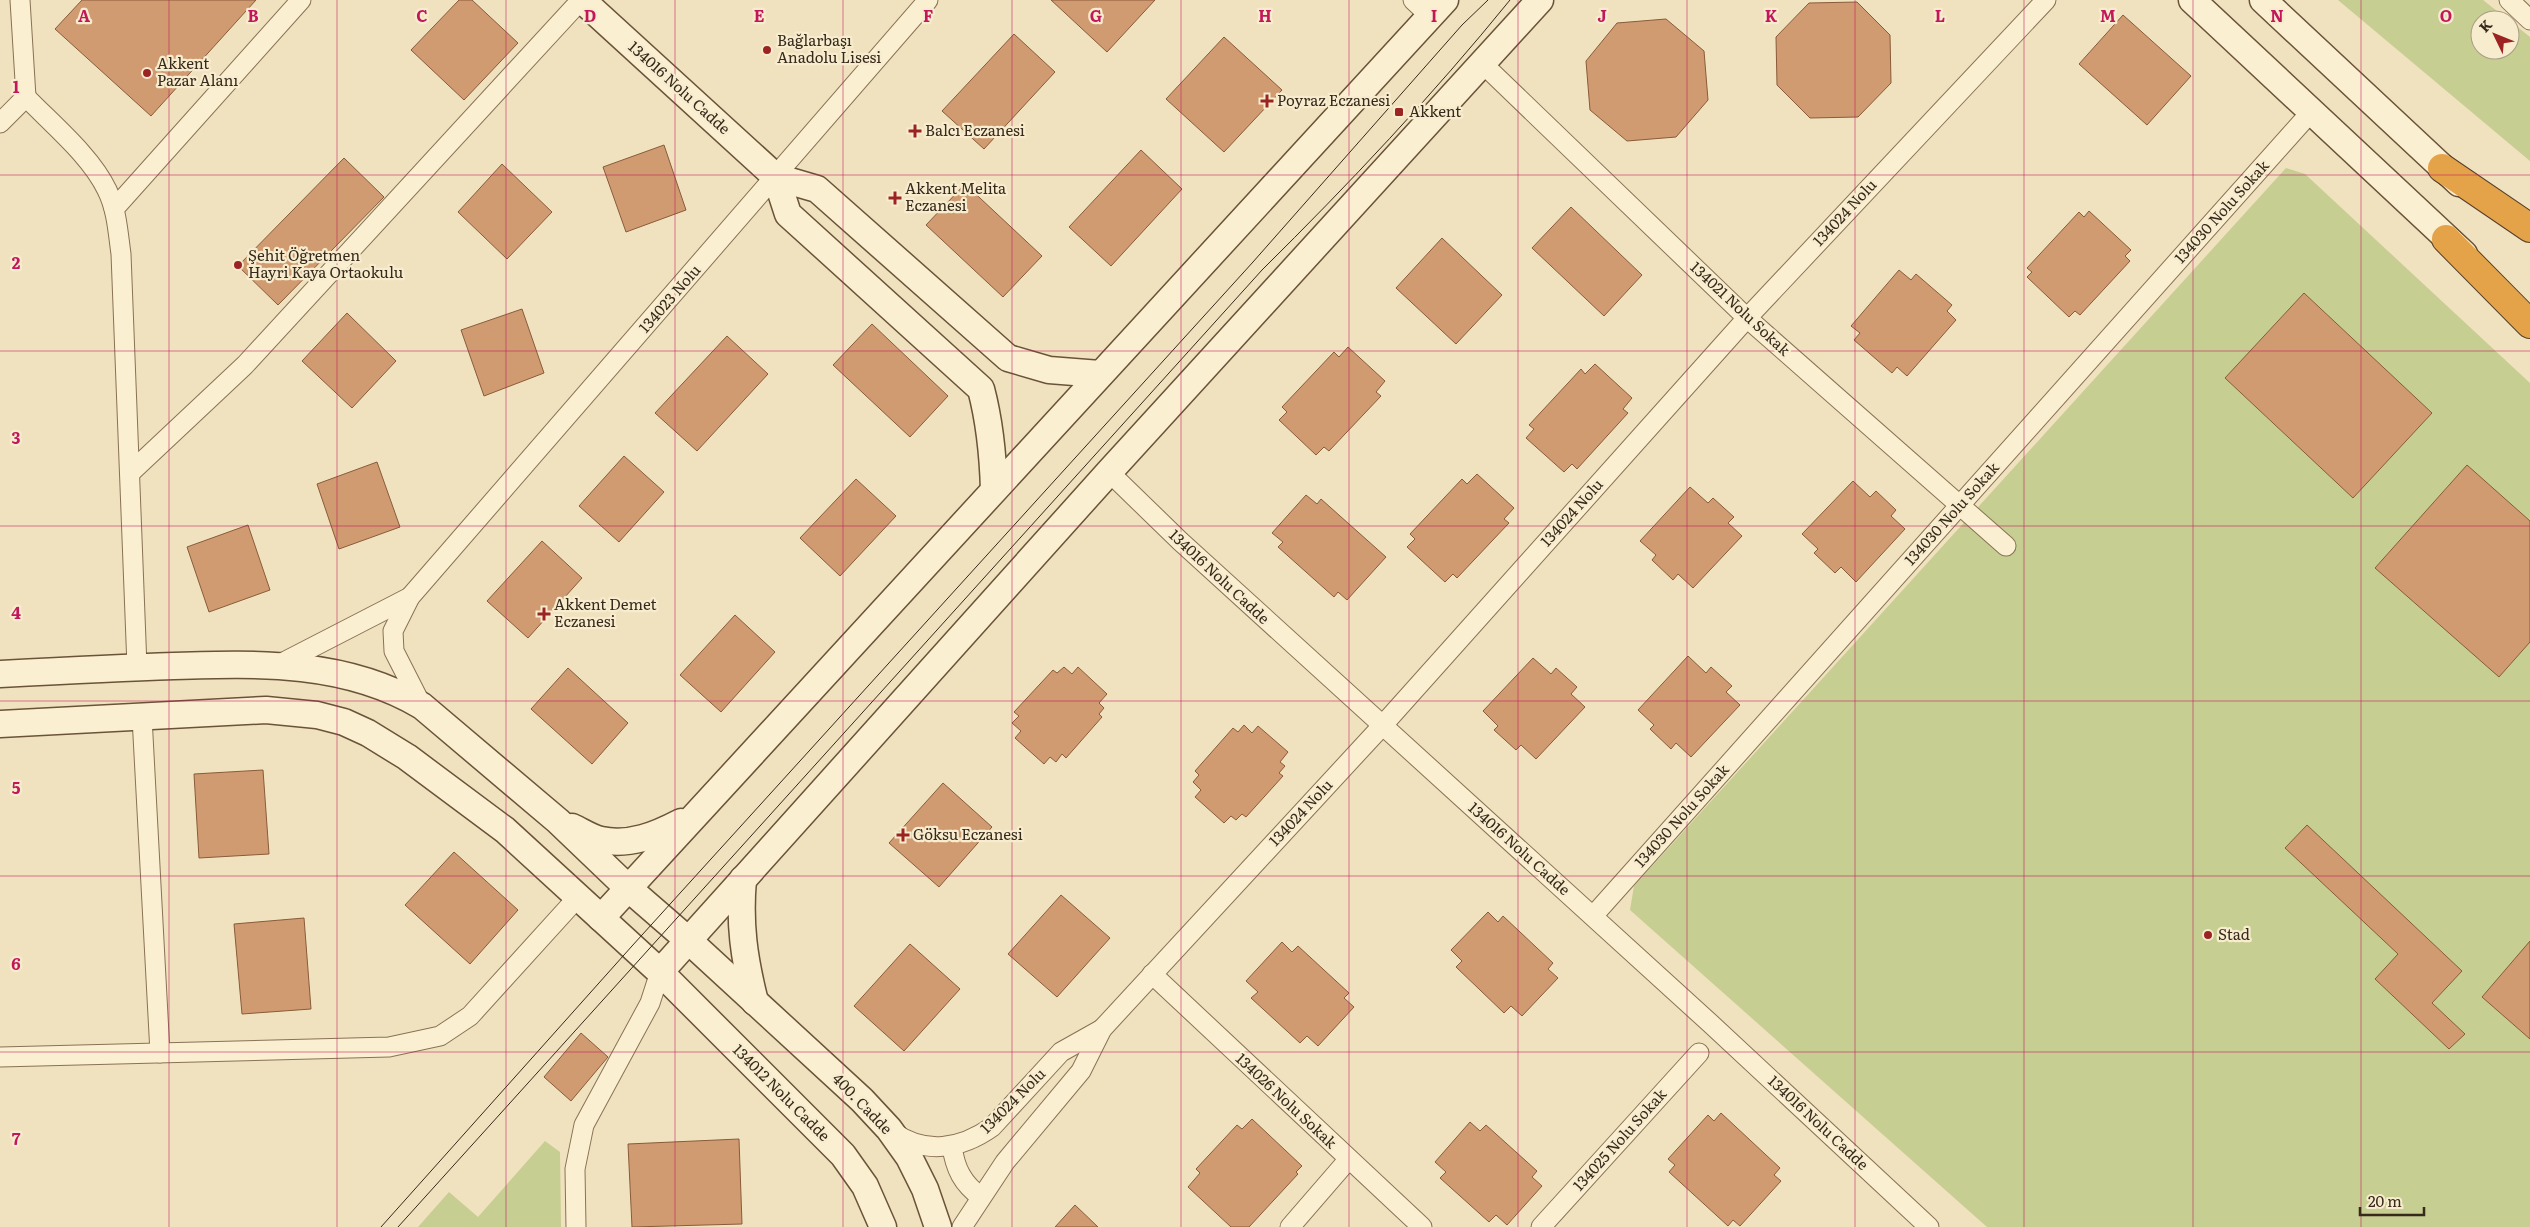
<svg xmlns="http://www.w3.org/2000/svg" width="2530" height="1227" viewBox="0 0 2530 1227" font-family="Literata,serif">
<rect width="100%" height="100%" fill="#f0e2be"/>
<g fill="#c6ce91">
<path d="M2338,0h145l25,20h-28v30h30v-29l20,16v124z"/>
<path d="M2286,168l19,6 225,209v844h-543l-357,-317 4,-24z"/>
<path d="M545,1141l15,11 1,75h-143l31,-35 29,25z"/>
</g>
<g fill="#d09b71" stroke="#895b3a">
<path d="M82,0h174l-105,116 -96,-87z"/>
<path d="M459,0h13l46,43 -54,57 -53,-50z"/>
<path d="M1051,0h104l-48,52z"/>
<path d="M1857,2l33,33 1,48 -33,34 -48,1 -33,-33 -1,-48 33,-34z"/>
<path d="M2123,15l68,61 -44,49 -68,-61z"/>
<path d="M1666,19l38,32 4,49 -32,37 -49,4 -37,-31 -4,-49 31,-38z"/>
<path d="M1014,34l41,38 -71,77 -42,-38z"/>
<path d="M1224,37l58,53 -58,62 -58,-53z"/>
<path d="M664,145l22,65 -60,22 -23,-65z"/>
<path d="M1141,150l41,39 -71,77 -42,-39z"/>
<path d="M344,158l40,39 -106,108 -40,-39z"/>
<path d="M502,164l50,48 -45,47 -49,-47z"/>
<path d="M965,184l77,72 -39,41 -77,-72z"/>
<path d="M1571,207l71,68 -38,41 -72,-68z"/>
<path d="M2089,211l42,39 -6,6 5,5 -50,54 -5,-4 -6,6 -42,-40 5,-5 -5,-4 52,-56 5,5z"/>
<path d="M1442,238l60,57 -46,49 -60,-56z"/>
<path d="M1899,270l12,10 5,-6 36,31 -5,6 9,9 -49,56 -10,-9 -5,6 -38,-33 6,-7 -9,-7z"/>
<path d="M2304,293l128,120 -79,85 -128,-120z"/>
<path d="M522,309l22,64 -60,23 -23,-66z"/>
<path d="M347,313l49,48 -44,47 -50,-47z"/>
<path d="M872,324l76,72 -38,41 -77,-72z"/>
<path d="M727,336l41,38 -71,77 -42,-38z"/>
<path d="M1348,347l37,34 -9,11 5,4 -52,55 -5,-4 -8,8 -37,-35 8,-8 -5,-5 52,-55 5,5z"/>
<path d="M1595,364l37,34 -9,11 5,4 -51,56 -5,-5 -8,8 -38,-34 8,-9 -5,-4 52,-56 4,5z"/>
<path d="M624,456l40,36 -45,50 -40,-36z"/>
<path d="M377,462l23,65 -61,22 -22,-65z"/>
<path d="M2467,465l63,56v121l-31,35 -124,-109z"/>
<path d="M1477,474l37,34 -10,11 5,4 -52,55 -4,-4 -8,8 -38,-35 8,-8 -5,-5 52,-55 5,5z"/>
<path d="M856,479l40,37 -56,60 -40,-38z"/>
<path d="M1853,481l17,16 6,-6 20,19 -5,6 14,13 -49,53 -15,-15 -6,6 -21,-20 4,-4 -16,-15z"/>
<path d="M1690,487l18,16 5,-5 21,19 -6,6 14,13 -49,52 -15,-14 -5,6 -21,-20 4,-5 -16,-14z"/>
<path d="M1306,495l11,9 4,-5 65,58 -39,43 -9,-8 -4,5 -56,-50 5,-5 -11,-9z"/>
<path d="M248,525l22,65 -61,22 -22,-65z"/>
<path d="M542,541l40,37 -54,60 -41,-37z"/>
<path d="M735,615l40,37 -54,60 -41,-37z"/>
<path d="M1688,656l18,17 5,-6 21,19 -6,6 14,13 -49,52 -15,-14 -5,6 -21,-20 4,-4 -16,-15z"/>
<path d="M1533,658l18,16 5,-6 21,19 -6,7 14,13 -49,52 -15,-14 -5,5 -22,-20 4,-4 -15,-15z"/>
<path d="M1064,667l8,7 6,-7 29,27 -8,9 5,5 -5,6 3,3 -36,41 -4,-4 -6,8 -6,-5 -6,7 -29,-26 6,-7 -9,-8 7,-7 -5,-4 39,-42 4,3z"/>
<path d="M568,668l60,55 -36,41 -61,-55z"/>
<path d="M1244,725l8,8 6,-7 30,26 -8,10 5,4 -6,7 4,3 -37,41 -4,-3 -6,6 -5,-4 -7,7 -29,-26 6,-7 -8,-8 6,-7 -4,-4 38,-43 5,4z"/>
<path d="M263,770l6,84 -70,4 -5,-84z"/>
<path d="M943,783l49,44 -53,60 -50,-44z"/>
<path d="M2307,825l155,146 -30,32 33,31 -16,15 -74,-70 23,-25 -113,-106z"/>
<path d="M454,852l64,58 -48,54 -65,-59z"/>
<path d="M1061,895l49,43 -53,59 -49,-43z"/>
<path d="M1488,912l10,10 5,-6 50,47 -5,6 10,9 -36,38 -11,-10 -7,7 -48,-46 6,-6 -11,-11z"/>
<path d="M304,918l7,91 -69,5 -8,-90z"/>
<path d="M2530,941v98l-48,-42z"/>
<path d="M1282,942l10,10 6,-6 51,47 -5,5 10,9 -36,39 -11,-10 -7,7 -49,-45 7,-6 -12,-11z"/>
<path d="M910,944l50,45 -56,62 -50,-45z"/>
<path d="M581,1033l27,24 -37,44 -27,-24z"/>
<path d="M1721,1113l59,55 -6,7 7,6 -41,45 -7,-6 -5,6 -59,-54 6,-7 -7,-6 40,-44 6,6z"/>
<path d="M1252,1119l50,47 -6,6 2,2 -49,53h-18l-43,-40 12,-14 -4,-4 41,-44 5,4z"/>
<path d="M1470,1122l10,9 6,-6 51,46 -5,6 10,9 -35,39 -11,-10 -7,7 -49,-44 6,-6 -11,-10z"/>
<path d="M739,1139l3,85 -110,3 -4,-83z"/>
<path d="M1075,1205l23,22h-43z"/>
</g>
<g fill="none" stroke-linecap="round" stroke-linejoin="round">
<defs>
<g id="street">
<path d="M1413,0l17,16"/>
<path d="M2509,0l21,20"/>
<path d="M1483,64l264,254 259,228"/>
<path d="M26,97c26,27 65,59 81,93 10,20 11,43 14,64l16,413"/>
<path d="M0,123l26,-26 -6,-97"/>
<path d="M114,209l187,-209"/>
<path d="M1109,472l71,69 531,483 218,203"/>
<path d="M130,473l115,-108 336,-365"/>
<path d="M276,666l134,-69"/>
<path d="M422,706l-28,-55 -1,-20 17,-34 518,-597"/>
<path d="M142,717l18,336"/>
<path d="M1593,916l718,-804"/>
<path d="M1152,974l270,253"/>
<path d="M0,1057l389,-10 51,-11 30,-20 108,-119"/>
<path d="M893,1132c32,23 68,17 99,-5l69,-75 41,-23"/>
<path d="M952,1146c3,23 11,38 29,51"/>
<path d="M576,1227l-1,-58 9,-44 66,-122 10,-31"/>
<path d="M962,1227l43,-65 76,-91 21,-42 280,-303 365,-408 299,-318"/>
<path d="M1290,1227l58,-67"/>
<path d="M1541,1227l158,-174"/>
</g>
<g id="secondary">
<path d="M582,0l194,177 41,12 191,169 41,12 51,4"/>
<path d="M2192,0l272,254"/>
<path d="M2263,0l196,183"/>
<path d="M776,177l12,37 193,175c9,34 12,66 13,101"/>
<path d="M0,674c58,-3 116,-6 174,-8 85,-3 173,-5 248,40l136,115 70,67 60,52 174,160 27,29 20,28 16,32 13,38"/>
<path d="M0,724l266,-14 51,5 27,7 24,11 39,24 98,73 96,88"/>
<path d="M572,827c9,4 19,11 29,13 29,6 55,-5 80,-18"/>
<path d="M743,879c-4,45 1,79 12,123"/>
<path d="M660,972l449,-500 431,-472"/>
<path d="M883,1227l-18,-41 -22,-31 -183,-183 -59,-54 844,-918"/>
</g>
<g id="highway">
<path d="M2442,168l88,60"/>
<path d="M2446,239l84,85"/>
</g>
</defs>
<use href="#street" stroke="#897256" stroke-width="21"/>
<use href="#secondary" stroke="#6a5339" stroke-width="29"/>
<use href="#highway" stroke="#56402b" stroke-width="30"/>
<use href="#street" stroke="#faefd1" stroke-width="19"/>
<use href="#secondary" stroke="#faefd1" stroke-width="26"/>
<use href="#highway" stroke="#e5a349" stroke-width="28"/>
<g stroke="#37291b" stroke-width="1">
<path d="M381,1227l251,-281 621,-684 209,-237 26,-25"/>
<path d="M398,1227l864,-957c87,-86 171,-175 248,-270"/>
</g>
</g>
<path fill="none" stroke="#c2185b" stroke-width="1" stroke-opacity="0.55" d="M169,0v1227M337,0v1227M506,0v1227M675,0v1227M843,0v1227M1012,0v1227M1181,0v1227M1349,0v1227M1518,0v1227M1687,0v1227M1855,0v1227M2024,0v1227M2193,0v1227M2361,0v1227M0,175h2530M0,351h2530M0,526h2530M0,701h2530M0,876h2530M0,1052h2530"/>
<g fill="#9b2423" stroke="#f7ecce" stroke-width="2">
<circle cx="767" cy="50" r="5"/>
<circle cx="147" cy="73" r="5"/>
<path d="M1264.5 93.5h5v5h5v5h-5v5h-5v-5h-5v-5h5z"/>
<rect x="1394" y="107" width="10" height="10" rx="2.5"/>
<path d="M912.5 123.5h5v5h5v5h-5v5h-5v-5h-5v-5h5z"/>
<path d="M892.5 190.5h5v5h5v5h-5v5h-5v-5h-5v-5h5z"/>
<circle cx="238" cy="265" r="5"/>
<path d="M541.5 606.5h5v5h5v5h-5v5h-5v-5h-5v-5h5z"/>
<path d="M900.5 827.5h5v5h5v5h-5v5h-5v-5h-5v-5h5z"/>
<circle cx="2208" cy="935" r="5"/>
</g>
<g text-anchor="middle" stroke-width="4.5" stroke-linejoin="round" paint-order="stroke">
<g font-size="15" fill="#37291b" stroke="#f7ecce" text-anchor="start">
<text x="777" y="46">Bağlarbaşı<tspan x="777" dy="17">Anadolu Lisesi</tspan></text>
<text x="157" y="69">Akkent<tspan x="157" dy="17">Pazar Alanı</tspan></text>
<text x="1277" y="106">Poyraz Eczanesi</text>
<text x="1409" y="117">Akkent</text>
<text x="925" y="136">Balcı Eczanesi</text>
<text x="905" y="194">Akkent Melita<tspan x="905" dy="17">Eczanesi</tspan></text>
<text x="248" y="261">Şehit Öğretmen<tspan x="248" dy="17">Hayri Kaya Ortaokulu</tspan></text>
<text x="554" y="610">Akkent Demet<tspan x="554" dy="17">Eczanesi</tspan></text>
<text x="913" y="840">Göksu Eczanesi</text>
<text x="2218" y="940">Stad</text>
</g>
<g font-size="15" fill="#37291b" stroke="#f7ecce">
<text transform="translate(679 88) rotate(42)" y="5">134016 Nolu Cadde</text>
<text transform="translate(2222 212) rotate(-48)" y="5">134030 Nolu Sokak</text>
<text transform="translate(1845 213) rotate(-47)" y="5">134024 Nolu</text>
<text transform="translate(670 299) rotate(-49)" y="5">134023 Nolu</text>
<text transform="translate(1740 309) rotate(43)" y="5">134021 Nolu Sokak</text>
<text transform="translate(1572 513) rotate(-48)" y="5">134024 Nolu</text>
<text transform="translate(1952 514) rotate(-48)" y="5">134030 Nolu Sokak</text>
<text transform="translate(1219 577) rotate(43)" y="5">134016 Nolu Cadde</text>
<text transform="translate(1301 813) rotate(-47)" y="5">134024 Nolu</text>
<text transform="translate(1682 816) rotate(-48)" y="5">134030 Nolu Sokak</text>
<text transform="translate(1519 849) rotate(42)" y="5">134016 Nolu Cadde</text>
<text transform="translate(781 1093) rotate(45)" y="5">134012 Nolu Cadde</text>
<text transform="translate(1013 1101) rotate(-45)" y="5">134024 Nolu</text>
<text transform="translate(1286 1101) rotate(43)" y="5">134026 Nolu Sokak</text>
<text transform="translate(862 1104) rotate(46)" y="5">400. Cadde</text>
<text transform="translate(1818 1123) rotate(43)" y="5">134016 Nolu Cadde</text>
<text transform="translate(1620 1140) rotate(-48)" y="5">134025 Nolu Sokak</text>
</g>
</g>
<g font-size="16" text-anchor="middle" font-weight="bold" fill="#c2185b" stroke="#f7ecce" stroke-width="4.5" stroke-linejoin="round" paint-order="stroke">
<text x="84" y="22">A</text>
<text x="253" y="22">B</text>
<text x="422" y="22">C</text>
<text x="590" y="22">D</text>
<text x="759" y="22">E</text>
<text x="928" y="22">F</text>
<text x="1096" y="22">G</text>
<text x="1265" y="22">H</text>
<text x="1434" y="22">I</text>
<text x="1602" y="22">J</text>
<text x="1771" y="22">K</text>
<text x="1940" y="22">L</text>
<text x="2108" y="22">M</text>
<text x="2277" y="22">N</text>
<text x="2446" y="22">O</text>
<text x="16" y="93">1</text>
<text x="16" y="269">2</text>
<text x="16" y="444">3</text>
<text x="16" y="619">4</text>
<text x="16" y="794">5</text>
<text x="16" y="970">6</text>
<text x="16" y="1145">7</text>
</g>
<g transform="translate(2495 35) rotate(313)"><circle r="24" fill="#f7ecce" stroke="#aa9e86"/>
<path d="M0-4L9 19L0 12L-9 19Z" fill="#9b2423"/>
<text y="-8" font-size="14" font-weight="bold" text-anchor="middle" fill="#37291b">K</text>
</g>
<path d="M2360 1207v8h64v-8" fill="none" stroke="#37291b" stroke-width="2.5"/>
<text x="2368" y="1207" font-size="15" fill="#37291b" stroke="#f7ecce" stroke-width="4" paint-order="stroke">20 m</text>
</svg>
